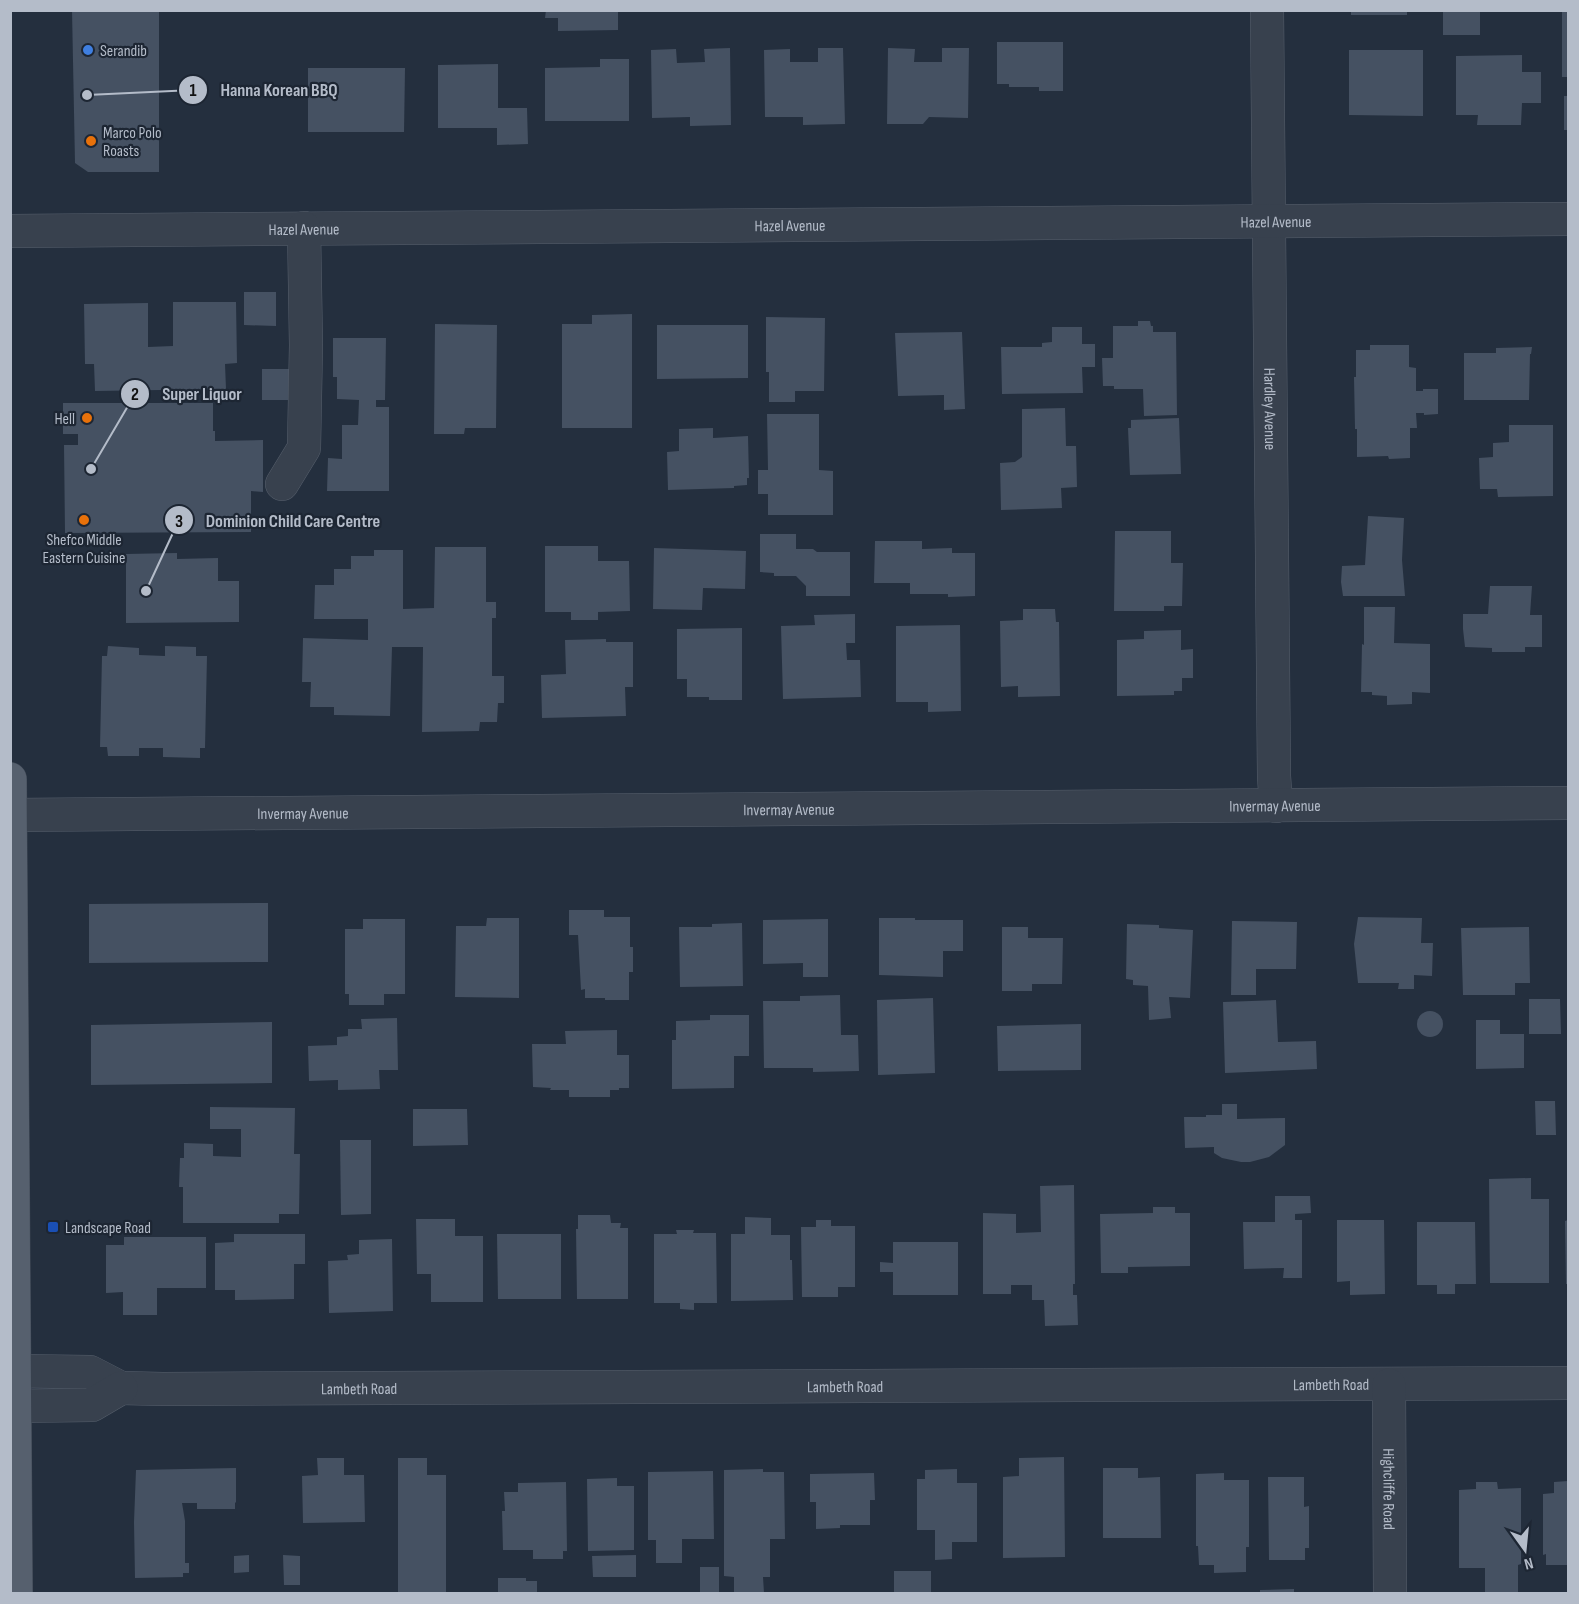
<svg xmlns="http://www.w3.org/2000/svg" width="1579" height="1604" viewBox="0 0 1579 1604" font-family="'Sofia Sans Condensed',sans-serif">
<rect width="100%" height="100%" fill="#242f3e"/>
<g fill="#455162">
<path d="M72,10h87v162h-71l-13,-9z"/>
<path d="M546,10h72v20l-60,1v-13h-13z"/>
<rect x="1351" y="10" width="56" height="5"/>
<rect x="1443" y="10" width="37" height="25"/>
<rect x="1562" y="10" width="6" height="67"/>
<path d="M997,42h66v49h-24v-4h-30v-3h-12z"/>
<path d="M730,48l1,77 -41,1v-9l-38,1 -1,-68 25,-1 1,14 28,-1 -1,-13z"/>
<path d="M818,48h25l2,76 -42,1v-8h-38l-1,-67 26,-1v13h28z"/>
<path d="M888,48l27,1 -1,13h28v-14h27l-1,70 -39,-1 -6,7h-36z"/>
<path d="M1349,50h74v66l-74,-1z"/>
<path d="M1522,55v17h19v31h-19l-1,22h-44l1,-10h-22v-59z"/>
<path d="M600,59h29v62h-84v-53l55,-1z"/>
<path d="M498,64v44h29l1,36 -31,1v-17h-59v-63z"/>
<path d="M308,68h97l-1,64h-96z"/>
<rect x="1564" y="96" width="4" height="34"/>
<path d="M244,292h32v34l-32,-1z"/>
<path d="M173,302h63l1,61 -12,1 1,25 -131,2 -1,-27h-9l-1,-60 64,-1v44l25,-1z"/>
<path d="M632,314v114h-70v-104h30v-9z"/>
<path d="M766,317l59,1 -1,73h-29v11h-26v-30h-3z"/>
<path d="M1138,321h12l1,5h2v6h23l1,83 -33,1 -1,-27h-29v-3h-11l-1,-28h11v-32h25z"/>
<path d="M435,324l62,1 -1,103h-31l-1,6h-30z"/>
<path d="M657,325h91v53l-91,1z"/>
<path d="M1052,327h30v17h13v23h-13l1,26 -81,1 -1,-47h41v-4l10,-1z"/>
<path d="M962,332l3,77 -21,1v-15l-46,1 -3,-63z"/>
<path d="M333,338h53l-1,62h-9v7h13v84h-62l1,-33 14,1v-34h16l1,-25 -22,-1v-22h-4z"/>
<path d="M1370,345h39v22l7,1v23h7v-2h15v25l-14,1v-2h-8l1,15h-7v30l-21,1 -1,-3 -31,1v-28h-2l-1,-52h2v-27h14z"/>
<path d="M1532,347l-1,7h-1l-1,46h-65v-47h32v-5z"/>
<rect x="262" y="369" width="31" height="31"/>
<path d="M63,403h150v28h2v10l48,-1v52l-12,-1v41l-186,1 -1,-88h14v-11h-15z"/>
<path d="M1065,408l1,38h10l1,41 -16,1 1,20 -61,2 -1,-47 15,-1 7,-5v-48z"/>
<path d="M767,414h52v56l14,1v44h-65v-21h-10v-24h10z"/>
<path d="M1179,418l2,56 -51,1 -2,-47h3v-8z"/>
<path d="M1509,425h44v71l-55,1 -1,-8h-17l-1,-31 14,-1v-14l16,-1z"/>
<path d="M713,428v10l35,-2 1,42h-2v7l-13,1v2l-66,2 -1,-38 12,-1v-22z"/>
<path d="M1368,516l36,2 -2,42 3,36h-62l-2,-14 1,-16 23,-1z"/>
<path d="M1115,531h56v32h12l-1,43h-18v5h-50z"/>
<path d="M760,534h36v15h17l4,3h33v44h-44v-10l-10,-10h-22v-3l-14,-1z"/>
<path d="M875,541h47v8l30,-1v5h23v43l-27,1v-3h-38v-11h-36z"/>
<path d="M545,546h53v15h31l1,50 -32,1v8h-27v-8h-26z"/>
<path d="M435,547h51v55h10v16h-4v58h12v27h-6l-1,19h-17l-1,9 -57,1 1,-85h-31l-2,69 -56,-1v-8h-24l1,-25h-9l1,-44 65,2v-21h-54l1,-34h19v-16h17v-13h23v-6h29v59l31,-1z"/>
<path d="M654,548l92,3 -1,38 -42,-1 -1,22 -49,-1z"/>
<path d="M177,553v6l41,-1v23h21v41l-113,1v-69z"/>
<path d="M1490,586h42l-2,29h12v32h-17v5h-33v-4l-27,-1 -2,-18v-15h25z"/>
<path d="M1364,607h31l-1,36 36,1v49l-18,-1v12l-25,1v-9l-15,-1v-3h-11l1,-48 2,1z"/>
<path d="M1023,609h32l1,13h3l1,74 -42,1v-11l-17,1 -1,-66 23,-1z"/>
<path d="M855,614v29h-9l1,17h13l1,37 -78,2 -2,-73 34,-1 -1,-10z"/>
<path d="M960,625l1,86 -33,1v-10h-32v-76z"/>
<path d="M742,628v72h-33v-3h-22v-18h-10v-50z"/>
<path d="M1181,630v20l12,-1v29h-11v13h-8v4l-57,1v-56l27,-1v-8z"/>
<path d="M606,639v3h27v45h-8l1,29 -84,2 -1,-43 25,-1 -1,-34z"/>
<path d="M108,646l31,2v7l26,1v-10l31,1v9h11l-2,92h-5v10l-37,-1v-9h-24v8h-31l-1,-9h-7l2,-91h5z"/>
<path d="M268,903v59l-179,1v-59z"/>
<path d="M569,910h35v7h26v30h3v25h-4v28h-24v-2h-20v-9l-4,1 -3,-55h-9z"/>
<path d="M1358,917l64,1 -1,25h12l-1,33 -18,-1v14h-16l1,-6h-41l-4,-39z"/>
<path d="M487,918h32v80l-64,-1 1,-71h30z"/>
<path d="M879,918h36v2h48v31h-20v26l-64,-2z"/>
<path d="M363,919h42v75h-21v11h-35v-11h-4v-65h18z"/>
<path d="M828,919v58h-25v-14l-40,1v-44z"/>
<path d="M1232,921l65,1 -1,47h-40v26h-25z"/>
<path d="M742,923l1,63 -63,1 -1,-60h33v-3z"/>
<path d="M1127,924l32,1v3l34,2 -3,68 -21,-1 2,21 -22,2 -1,-34 -15,-1v-5l-7,-1z"/>
<path d="M1002,927h26v11h35l-1,46h-30v7h-30z"/>
<path d="M1529,927l1,56h-15v12h-52l-2,-67z"/>
<path d="M840,995l1,40h17l1,36 -46,1v-4h-49l-1,-67h37v-5z"/>
<path d="M933,998l2,75 -57,2 -1,-75z"/>
<path d="M1529,999h31l1,35h-32z"/>
<path d="M1276,1000l2,42 38,-1 1,28 -92,4 -2,-71z"/>
<circle cx="1430" cy="1024" r="13"/>
<path d="M710,1015h39v41h-15v32l-62,1v-49h4v-19l34,-1z"/>
<path d="M397,1018l1,52h-19l1,19 -42,1v-10l-29,1 -1,-35 29,-1v-8l11,-1v-7h14l-1,-10z"/>
<path d="M1476,1020h24v14h24v34l-48,1z"/>
<path d="M272,1022v61l-181,2v-60z"/>
<path d="M1081,1024v46l-83,1 -1,-45z"/>
<path d="M617,1030v25h12v33h-10v2h-9v7h-41v-7h-19l1,-2 -18,-1 -1,-43h34l-1,-13z"/>
<path d="M1535,1101h20l1,34h-20z"/>
<path d="M1222,1104h15v15l48,-1v27l-16,12 -19,5h-9l-19,-4 -8,-5v-6l-29,1 -1,-31h22v-2h16z"/>
<path d="M210,1107l85,1 -1,46h6l-1,60h-20v9h-96v-36h-4l1,-29h4v-15l29,1v12l28,1v-28h-31z"/>
<path d="M413,1109h54l1,36 -55,1z"/>
<path d="M340,1140h31v74l-30,1z"/>
<path d="M1531,1178v21h18v84h-59l-1,-104z"/>
<path d="M1074,1185l1,99h-2v11h4l1,30 -33,1 -1,-26h-12v-15h-21v9h-28v-81l33,1v19l25,-1 -1,-46z"/>
<path d="M1275,1196h35l1,17 -16,1v6h7v58h-19l1,-10 -40,1 -1,-47h32z"/>
<path d="M1153,1207h22v6h15v53l-62,1v6h-27l-1,-59 53,-1z"/>
<path d="M578,1215h32l1,8h10l-1,5h8v71h-51l-1,-70h2z"/>
<path d="M745,1217l26,1v17h19v25h2l1,40 -62,1v-67h14z"/>
<path d="M416,1219h39v17h28v66h-52v-28h-14z"/>
<path d="M816,1220h15v6h24v61h-17v10h-36l-1,-70h15z"/>
<path d="M1337,1220h47l1,74 -35,1v-14l-13,1z"/>
<path d="M1568,1220v64h-2l-1,-63z"/>
<path d="M1417,1222h58l1,62h-21v10h-18v-9h-20z"/>
<path d="M676,1230h18l-1,3h23l1,70h-23v7l-14,-1v-6h-26v-69h23z"/>
<path d="M234,1234h71v30h-11v35l-59,1v-10h-20v-47l19,-1z"/>
<path d="M497,1234h64v65h-63z"/>
<path d="M124,1237h82v51h-49v27h-34v-23l-17,1v-48h18z"/>
<path d="M392,1239l1,72 -64,2 -1,-52 20,-1 -1,-5 12,-1v-14z"/>
<path d="M893,1242h65v53h-65v-23h-13v-10l13,1z"/>
<path d="M1064,1457l1,100 -62,1v-81l16,-1v-18z"/>
<path d="M317,1458h27v17h20l1,47 -62,1 -1,-47 16,-1z"/>
<path d="M398,1458h29v17h19v118h-48z"/>
<path d="M236,1468v34l-1,1v6h-38v-6h-15l3,18v42h4v10h-6v4l-48,1 -1,-56 2,-52z"/>
<path d="M1103,1468h35v10l22,-1 1,61h-58z"/>
<path d="M763,1469v3h21l1,67h-15v38h-7l1,16h-30v-16l-10,-1v-106z"/>
<path d="M957,1469v14h20v59h-25v17l-17,1v-30h-18v-51h8v-9z"/>
<path d="M713,1471l1,68h-32v24h-26v-23h-8v-68z"/>
<path d="M874,1473l1,27h-5v25h-30v3l-24,1v-27h-6v-28z"/>
<path d="M1224,1473v7h25v67h-3v25l-32,1v-8h-15l-1,-19h-2v-72z"/>
<path d="M1268,1477h36v30l5,-1v42h-4v12h-36z"/>
<path d="M617,1478v8h17v64l-46,1 -1,-72z"/>
<path d="M1568,1481v84h-22v-11l-3,1v-61l11,-1v-11z"/>
<path d="M566,1482l1,69h-4v8h-30v-9h-30l-1,-39h3l-1,-19h14v-9z"/>
<path d="M1476,1482h21l1,7 23,-1v76l-3,1v28h-33v-25h-26v-78l17,-1z"/>
<path d="M249,1555v17l-15,1v-17z"/>
<path d="M283,1555l17,1v29h-16z"/>
<path d="M636,1555v22h-43l-1,-21z"/>
<rect x="700" y="1567" width="19" height="26"/>
<rect x="894" y="1571" width="37" height="22"/>
<path d="M498,1578h28v3h11v12h-39z"/>
<path d="M1294,1589v4h-34v-3z"/>
</g>
<g fill="none" stroke-linecap="round" stroke-linejoin="round">
<defs>
<g id="minor">
<path id="s1" d="M1267,10l7,766 2,30"/>
<path id="s2" d="M10,231l1558,-12"/>
<path d="M282,484l22,-36 2,-103 -2,-117"/>
<path id="s3" d="M11,815l1557,-12"/>
<path id="s4" d="M15,1371l75,1 31,16 42,1 1405,-6"/>
<path id="s5" d="M1389,1385l1,209"/>
<path d="M15,1406l77,-1 29,-17"/>
</g>
<path id="major" d="M10,779l6,815"/>
</defs>
<use href="#minor" stroke="#565f6c" stroke-width="34"/>
<use href="#major" stroke="#414a57" stroke-width="34"/>
<use href="#minor" stroke="#38414e" stroke-width="33"/>
<use href="#major" stroke="#56606e" stroke-width="33"/>
</g>
<circle fill="#3f7fe0" stroke="#1d2633" stroke-width="2" cx="88" cy="50" r="6"/>
<g fill="#e8710a" stroke="#1d2633" stroke-width="2">
<circle cx="91" cy="141" r="6"/>
<circle cx="87" cy="418" r="6"/>
<circle cx="84" cy="520" r="6"/>
</g>
<rect fill="#1a4fb4" stroke="#1d2633" stroke-width="2" x="47" y="1221" width="12" height="12" rx="3"/>
<g text-anchor="middle" stroke-width="4.5" stroke-linejoin="round" paint-order="stroke">
<g font-size="16" fill="#b4bcc9" stroke="#1d2633" text-anchor="start">
<text x="100" y="56">Serandib</text>
<text x="103" y="138">Marco Polo<tspan x="103" dy="18">Roasts</tspan></text>
<text x="75" y="424" text-anchor="end">Hell</text>
<text x="84" y="545" text-anchor="middle">Shefco Middle<tspan x="84" dy="18">Eastern Cuisine</tspan></text>
<text x="65" y="1233">Landscape Road</text>
</g>
<g font-size="16" fill="#b4bcc9" stroke="#1d2633">
<text dy="6" stroke="none"><textPath href="#s2" startOffset="1266">Hazel Avenue</textPath></text>
<text dy="6" stroke="none"><textPath href="#s2" startOffset="780">Hazel Avenue</textPath></text>
<text dy="6" stroke="none"><textPath href="#s2" startOffset="294">Hazel Avenue</textPath></text>
<text dy="6" stroke="none"><textPath href="#s1" startOffset="399">Hardley Avenue</textPath></text>
<text dy="6" stroke="none"><textPath href="#s3" startOffset="1264">Invermay Avenue</textPath></text>
<text dy="6" stroke="none"><textPath href="#s3" startOffset="778">Invermay Avenue</textPath></text>
<text dy="6" stroke="none"><textPath href="#s3" startOffset="292">Invermay Avenue</textPath></text>
<text dy="6" stroke="none"><textPath href="#s4" startOffset="1320">Lambeth Road</textPath></text>
<text dy="6" stroke="none"><textPath href="#s4" startOffset="834">Lambeth Road</textPath></text>
<text dy="6" stroke="none"><textPath href="#s4" startOffset="348">Lambeth Road</textPath></text>
<text dy="6" stroke="none"><textPath href="#s5" startOffset="104">Highcliffe Road</textPath></text>
</g>
</g>
<path fill="none" stroke="#b4bcc9" stroke-width="2" d="M87 95L193 90M91 469L135 394M146 591L179 520"/>
<g fill="#b4bcc9" stroke="#1d2633" stroke-width="2">
<circle cx="87" cy="95" r="6"/>
<circle cx="91" cy="469" r="6"/>
<circle cx="146" cy="591" r="6"/>
<circle cx="193" cy="90" r="15"/>
<circle cx="135" cy="394" r="15"/>
<circle cx="179" cy="520" r="15"/>
</g>
<g font-size="18" text-anchor="middle" font-weight="bold" fill="#111">
<text x="193" y="96">1</text>
<text x="135" y="400">2</text>
<text x="179" y="527">3</text>
</g>
<g font-size="18" text-anchor="middle" font-weight="bold" fill="#b4bcc9" stroke="#1d2633" stroke-width="4.5" stroke-linejoin="round" paint-order="stroke">
<text x="279" y="96">Hanna Korean BBQ</text>
<text x="202" y="400">Super Liquor</text>
<text x="293" y="527">Dominion Child Care Centre</text>
</g>
<rect width="1579" height="1604" fill="none" stroke="#b4bcc9" stroke-width="24"/>
<g transform="translate(1525 1550) rotate(165)" stroke="#1d2633" stroke-width="4.5" paint-order="stroke">
<path d="M0-4.5L10 22L0 15L-10 22Z" fill="#b4bcc9"/>
<text y="-9" font-size="16" font-weight="bold" text-anchor="middle" fill="#b4bcc9">N</text>
</g>
</svg>
